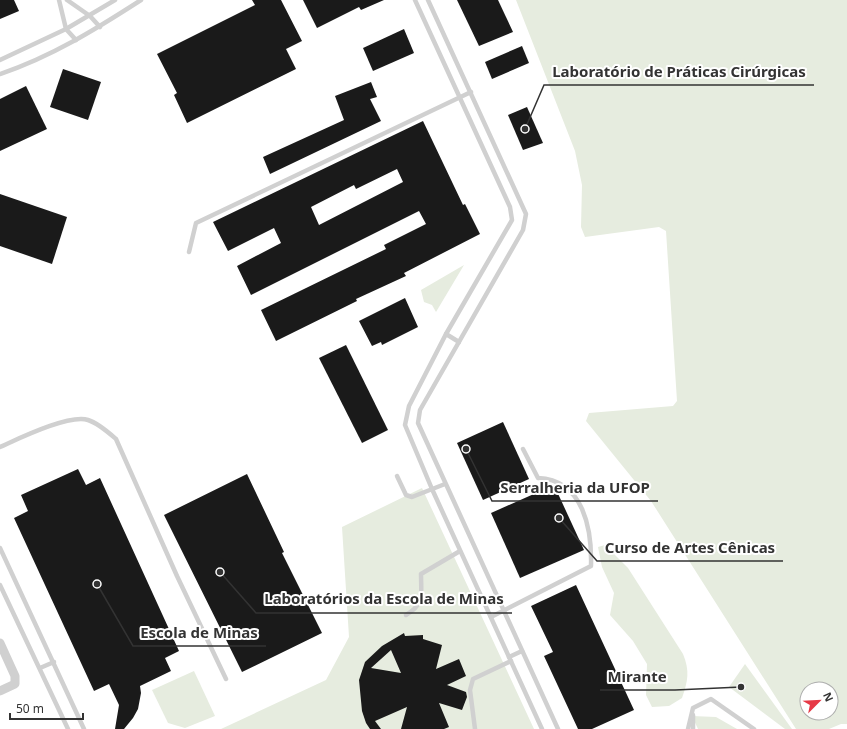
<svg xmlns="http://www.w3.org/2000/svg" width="847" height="729" viewBox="0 0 847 729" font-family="'Noto Sans',sans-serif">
<rect width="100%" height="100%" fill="#fff"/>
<g fill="#e6ecdf" fill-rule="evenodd">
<path d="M516,0h331v724h-6l-12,5h-33l-145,-228 -65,-80 3,-8 84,-7 4,-5 -11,-170 -7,-4 -74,10 -4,-10 1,-42 -7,-34zM807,689h24v24h-24z"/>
<path d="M464,265l-28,47 -4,-7 -8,-3 -3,-12z"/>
<path d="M422,488l112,241h-313l105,-49 23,-43 -7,-110z"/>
<path d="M605,545l23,23 55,86c7,17 5,27 -1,44l-13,8 -17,1 -6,-12 1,-31 -14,-23 -23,-26 4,-22 -12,-26 -4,-20z"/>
<path d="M745,664l47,65h-7l-56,-42z"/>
<path d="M194,671l21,45 -30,12 -17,-5 -16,-33z"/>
<path d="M692,716l24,1 21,12h-39z"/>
</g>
<g fill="#1a1a1a" fill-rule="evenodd">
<path d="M0,0h14l5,11 -19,8z"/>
<path d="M252,0h29l21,41 -16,8 10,20 -109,54 -13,-28 3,-2 -20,-39 98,-49z"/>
<path d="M303,0h81l-23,10 -2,-3 -42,21z"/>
<path d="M457,0h41l15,32 -34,14z"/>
<path d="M404,29l10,24 -41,18 -10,-23z"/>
<path d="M522,46l7,17 -37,16 -7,-17z"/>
<path d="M63,69l38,13 -13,38 -38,-13z"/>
<path d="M371,82l6,15 -7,2 11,22 -111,53 -7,-17 81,-37 -9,-24z"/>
<path d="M26,86l21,43 -47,22v-52z"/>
<path d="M527,107l16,36 -20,7 -15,-35z"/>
<path d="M423,121l40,84 2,-1 15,30 -76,39 2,3 -50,23 1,2 -81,40 -15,-31 125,-61 -2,-4 42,-21 -7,-13 -168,84 -14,-29 44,-23 -7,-15 -46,23 -15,-29zM397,169l6,13 -84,43 -8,-18 43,-22 2,4z"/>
<path d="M0,194l67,23 -15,47 -52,-18z"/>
<path d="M405,298l13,29 -36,18 -1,-3 -9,4 -13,-25z"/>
<path d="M346,345l42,85 -26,13 -43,-85z"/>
<path d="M503,422l26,57 -46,21 -26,-57z"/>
<path d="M78,469l8,16 14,-7 79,173 -14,7 6,13 -31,15 1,7 -3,16 -5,9 -9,11h-9l4,-24 -10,-21 -15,7 -80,-173 14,-7 -7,-16z"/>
<path d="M247,474l37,78 -2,1 40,80 -80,39 -78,-157z"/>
<path d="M554,485l30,65 -64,28 -29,-65z"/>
<path d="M576,585l58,125 -42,19h-14l-34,-73 9,-4 -22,-46z"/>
<path d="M404,633l1,3 18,-1v4l19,6 -6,24 23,-10 7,17 -19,9 19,7 1,5 -5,13 -23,-7 10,24 -5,2h-43l6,-22 -32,14 6,8h-11l-4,-6 -4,-12 -3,-31 6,-18 17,-16zM391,650l10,23 -30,-5z"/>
</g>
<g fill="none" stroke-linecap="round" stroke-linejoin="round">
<g stroke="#d0d0d0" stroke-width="4.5">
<path d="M59,0l7,29 10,11"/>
<path d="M67,0l23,16 10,11"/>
<path d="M415,0l95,207 2,13 -66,114 -37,72 -4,19 27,64 110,240"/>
<path d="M428,0l98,214 -3,16 -103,180 -2,13 140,306"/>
<path d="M0,60l66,-31 49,-29"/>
<path d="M0,74c51,-17 96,-45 141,-74"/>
<path d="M189,252l7,-29 275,-131"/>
<path d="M446,334l13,8"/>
<path d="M0,447c18,-8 69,-33 88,-27 10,3 20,12 28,19l61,137 49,103"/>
<path d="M397,476l9,19 6,2 33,-13"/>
<path d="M0,548l84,181"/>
<path d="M0,585l68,144"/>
<path d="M406,615c19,-11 15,-21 15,-41l39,-23"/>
<path d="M491,617l100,-51c1,-36 -7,-86 -53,-88l-15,-29"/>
<path d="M509,657l13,-6"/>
<path d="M40,668l14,-6"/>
<path d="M693,715v14"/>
<path d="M475,729l-5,-39 3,-11 38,-18"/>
<path d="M688,729l5,-21 18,-9 43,30"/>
</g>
<path stroke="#d0d0d0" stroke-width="9" d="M0,643l15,33v8l-15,7"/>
</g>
<path fill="none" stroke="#333" stroke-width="1.5" d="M525 129L544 85H814M466 449L492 501H658M559 518L597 561H783M220 572L256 613H512M97 584L133 646H266M741 687L675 690H600"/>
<g fill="#333" stroke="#fff" stroke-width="1.5">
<circle cx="525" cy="129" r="4"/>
<circle cx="466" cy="449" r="4"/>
<circle cx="559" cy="518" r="4"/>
<circle cx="220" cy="572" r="4"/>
<circle cx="97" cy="584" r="4"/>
<circle cx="741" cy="687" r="4"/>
</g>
<g font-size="15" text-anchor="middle" font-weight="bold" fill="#333" stroke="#fff" stroke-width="4" stroke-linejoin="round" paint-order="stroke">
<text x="679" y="77">Laboratório de Práticas Cirúrgicas</text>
<text x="575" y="493">Serralheria da UFOP</text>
<text x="690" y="553">Curso de Artes Cênicas</text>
<text x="384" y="604">Laboratórios da Escola de Minas</text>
<text x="199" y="638">Escola de Minas</text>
<text x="637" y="682">Mirante</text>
</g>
<g transform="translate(819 701) rotate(66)"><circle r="19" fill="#ffffff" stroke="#adadad"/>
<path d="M0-3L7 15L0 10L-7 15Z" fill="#e63946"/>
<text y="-6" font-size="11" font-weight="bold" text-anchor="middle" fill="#333333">N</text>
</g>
<path d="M10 713v6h73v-6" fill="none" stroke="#333333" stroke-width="2"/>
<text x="16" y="713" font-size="12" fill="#333333" stroke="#ffffff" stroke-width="3" paint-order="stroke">50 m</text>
</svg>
